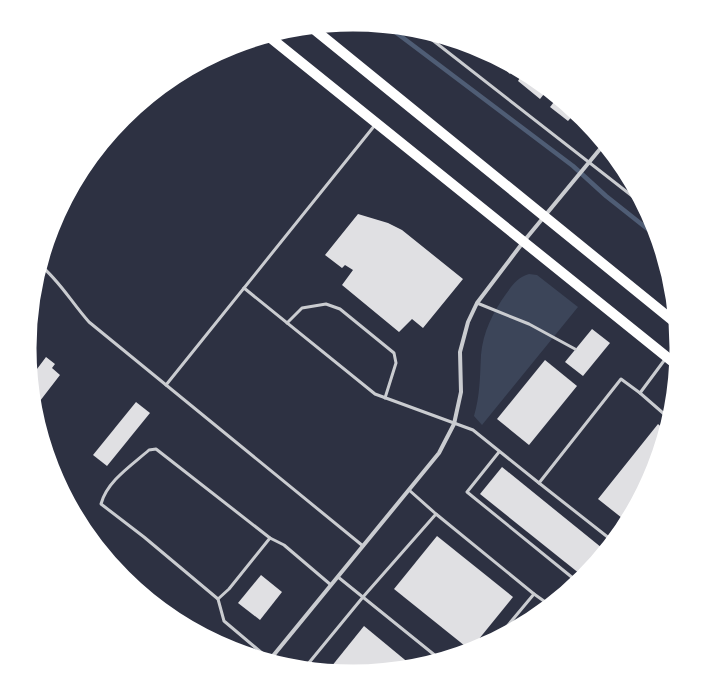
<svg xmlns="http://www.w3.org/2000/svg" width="706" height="697" viewBox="0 0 706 697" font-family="Manrope,sans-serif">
<rect width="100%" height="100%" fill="#2d3142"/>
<path fill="#3c4559" d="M529,274l8,1 41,32 -96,118 -8,-9c6,-20 6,-40 7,-61 2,-23 12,-43 25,-61 7,-10 12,-17 23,-20z"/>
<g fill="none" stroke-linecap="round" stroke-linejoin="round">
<path stroke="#4f5d75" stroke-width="4.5" d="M386,25l187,141 33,30 53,42"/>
</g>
<g fill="#e0e0e3">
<path d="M491,54l10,5 15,8 -6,7 -21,-18z"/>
<path d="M524,71l11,6 22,18 -5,6 -8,-7 -4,5 -22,-18z"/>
<path d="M558,97l18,15 -8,9 -18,-14z"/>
<path d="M358,214l30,9 14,7 61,49 -40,49 -11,-9 -13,13 -57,-47 11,-15 -8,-5 -3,3 -17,-13z"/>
<path d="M592,329l18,14 -27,33 -18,-14z"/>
<path d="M46,357l9,7 -3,4 8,7 -27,35 -5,-48 9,7z"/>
<path d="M545,360l32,26 -48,59 -32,-26z"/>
<path d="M136,402l14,11 -43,53 -14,-11z"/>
<path d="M658,424l9,8 -12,42 -25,45 -5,-5 -3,4 -24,-19z"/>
<path d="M502,467l105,85 -22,26 -105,-84z"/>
<path d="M437,536l76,61 -43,53 -76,-61z"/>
<path d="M261,575l21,17 -22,28 -22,-17z"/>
<path d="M364,626l52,43 -63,6 -26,-3z"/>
</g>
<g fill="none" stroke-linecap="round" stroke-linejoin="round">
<g stroke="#caccd0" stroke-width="3">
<path d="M417,28l228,178"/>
<path d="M39,264c21,17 32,38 50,58l274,224"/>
<path d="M244,288l131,106 98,36 66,53 82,-104 19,14 26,-35"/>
<path d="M477,303l52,21 46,25"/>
<path d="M287,323l15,-15 24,-4 14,5 54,44 2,10 -11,35"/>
<path d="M166,385l209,-260"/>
<path d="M640,393l31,27"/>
<path d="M499,452l-32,40 112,91"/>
<path d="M539,483l75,59"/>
<path d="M409,490l27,24"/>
<path d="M338,577l104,84"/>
<path d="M534,594l17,12"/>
<path d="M218,599l11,-10 41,-51"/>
<path d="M275,664l-51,-43 -6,-22 -74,-62 -43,-33c6,-23 31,-39 48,-54l7,-1 114,89 14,7 47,40"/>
<path d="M303,670l60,-73 73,-83 98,80 -40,48"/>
</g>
<path stroke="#caccd0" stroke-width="4" d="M268,662l171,-209 15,-29 7,-32 -1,-40 8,-30 9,-19 47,-62 81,-98"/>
<g stroke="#fff" stroke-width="10">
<path d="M310,26l367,298"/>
<path d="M267,35l411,331"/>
</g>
</g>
<path d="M0 0H706V697H0ZM34 348a319 319 0 1 1 638 0a319 319 0 1 1-638 0Z" fill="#fff" fill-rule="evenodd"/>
<path fill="none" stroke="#fff" stroke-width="5" d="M34 348a319 319 0 1 1 638 0a319 319 0 1 1-638 0Z"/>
</svg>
